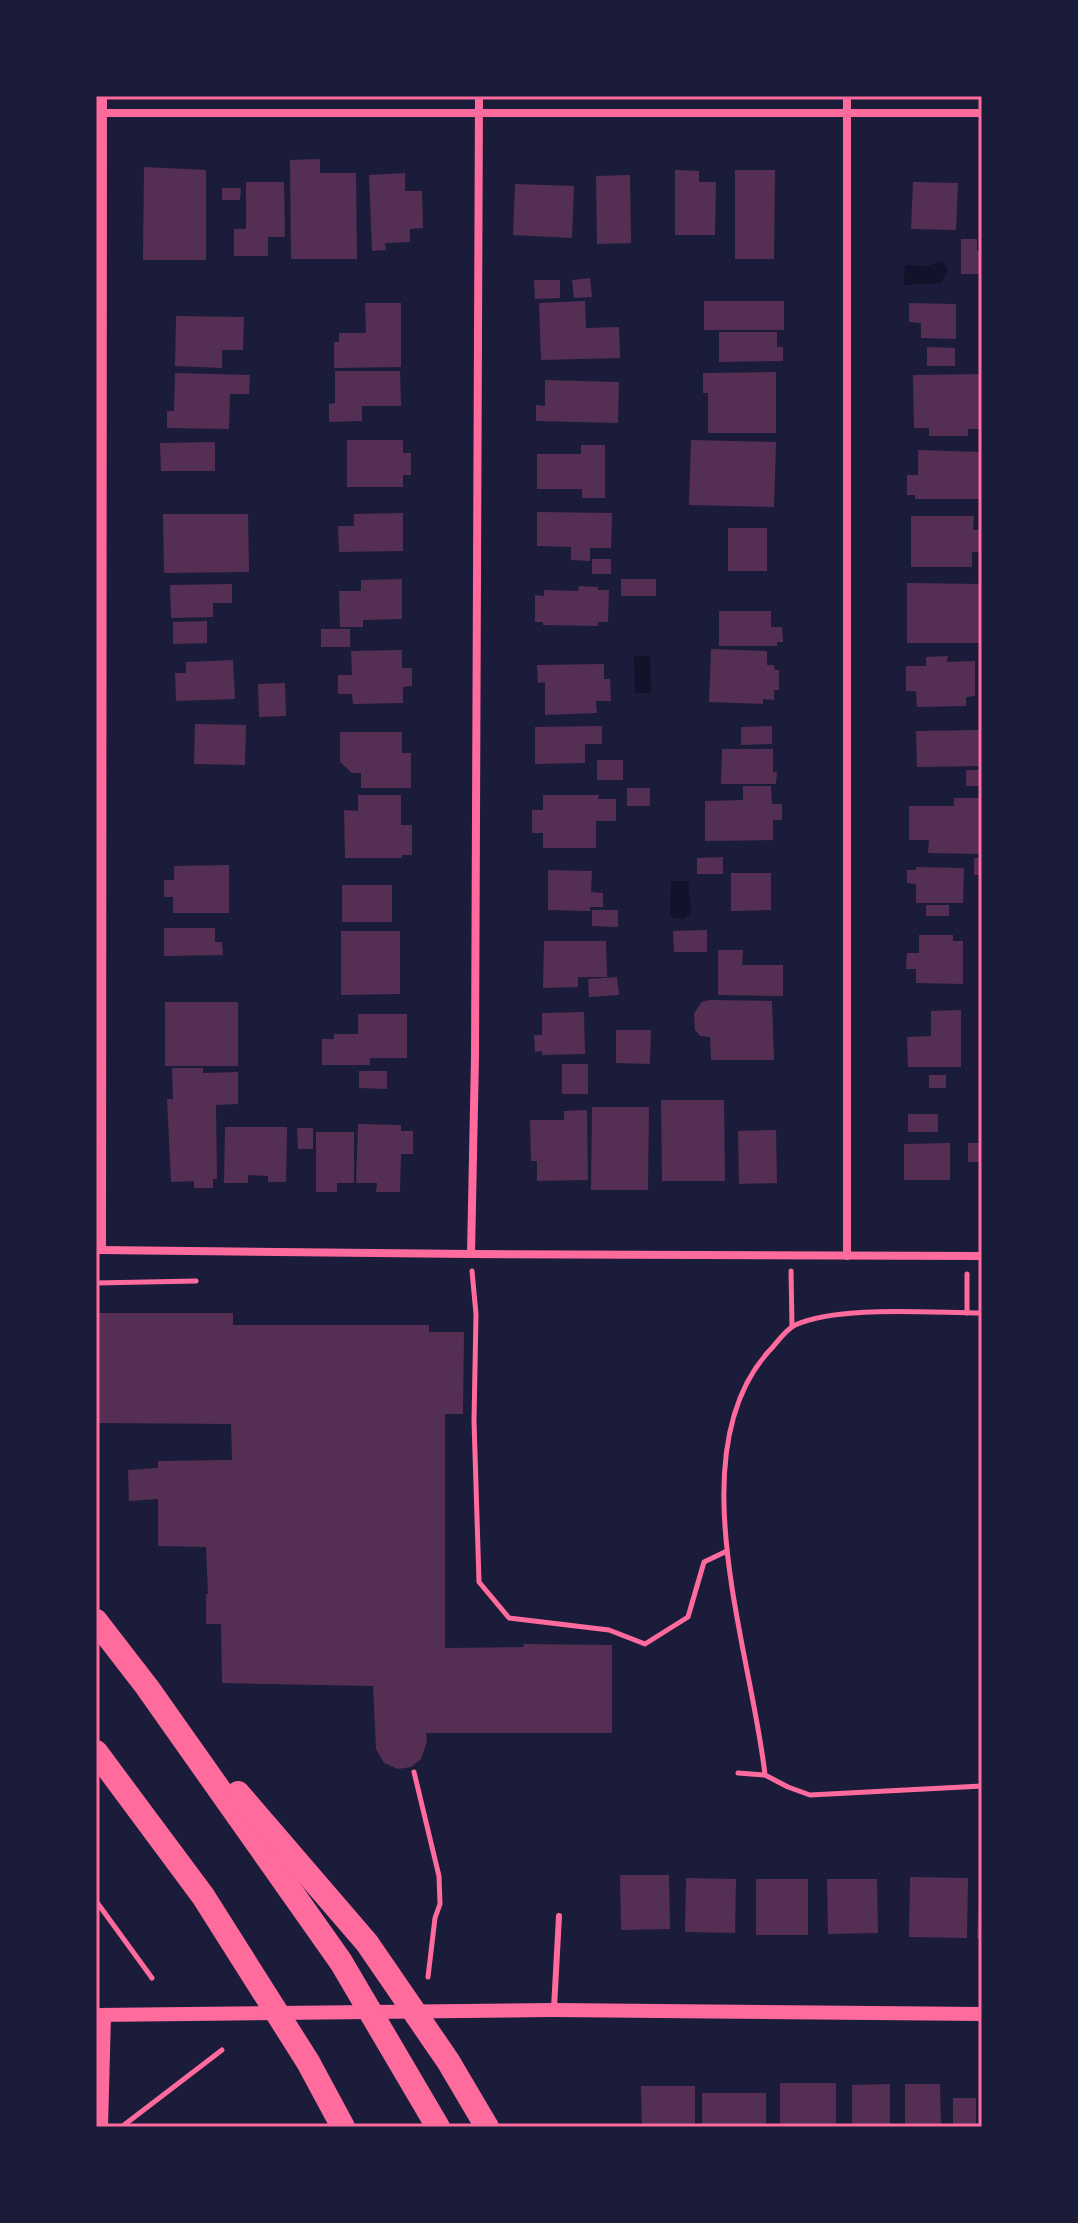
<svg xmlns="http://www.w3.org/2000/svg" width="1078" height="2223" viewBox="0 0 1078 2223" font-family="Literata,serif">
<rect width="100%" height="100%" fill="#1b1b3a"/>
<g fill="#12122b">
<path d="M942,261l6,8 -6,14 -38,2 1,-20 22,1z"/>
<path d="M634,656h16l1,37h-16z"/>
<path d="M671,881h17l3,31 -7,7 -11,-1 -3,-5z"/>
</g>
<g fill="#542f53">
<path d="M320,159v14h36l1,86h-66l-1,-99z"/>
<path d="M144,167l62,3v90h-63z"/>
<path d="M675,170l24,1v11h17l-1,53h-40z"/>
<path d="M735,170h40l-1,89h-39z"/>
<path d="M405,173v18h17l1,37 -13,1v13l-25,1 1,7 -14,1 -3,-76z"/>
<path d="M630,175l1,68 -34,1 -1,-68z"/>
<path d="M246,182h38l1,55h-17v19h-34v-27h12z"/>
<path d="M913,182l45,1 -2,47 -45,-1z"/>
<path d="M515,184l59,2 -2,52 -59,-3z"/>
<path d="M222,188h19l-1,12h-18z"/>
<path d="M961,239h16v12h5v23h-21z"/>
<path d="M590,278l2,19 -18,1 -2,-18z"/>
<path d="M534,280h26v18l-25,1z"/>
<path d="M585,301l1,27 33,-1 1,31 -79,2 -2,-57z"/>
<rect x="704" y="301" width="80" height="29"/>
<path d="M365,303h36v64l-67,1v-26h5v-9h27z"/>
<path d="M909,303l47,1v35l-35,-1v-15l-12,-1z"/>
<path d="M176,316l68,1 -1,33h-21v18l-47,-2z"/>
<path d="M719,332h58v15h6v14l-64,1z"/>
<path d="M927,347l28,1v18h-28z"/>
<path d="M335,371h65l1,35h-39v15l-33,1v-18l6,-1z"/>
<path d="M776,372v61h-68v-40h-5v-20z"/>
<path d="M175,373l75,2 -1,19h-19l-1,35 -62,-1v-17h7z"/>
<path d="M982,374v55h-14v7h-39v-8h-15l-1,-53z"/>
<path d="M545,380l74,2 -1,41 -82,-2v-16l9,1z"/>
<path d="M347,440h56v13h8v22h-8v12h-56z"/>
<path d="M691,440l85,2 -2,65 -85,-2z"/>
<path d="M215,442v29h-54l-1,-28z"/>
<path d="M581,445h24v53h-23v-9h-45v-35h44z"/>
<path d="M918,450l64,2v47h-67v-4h-8v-20h11z"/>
<path d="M537,512l75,1 -1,35h-21v13l-19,-1v-13l-34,-1z"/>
<path d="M403,513v38l-64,1 -1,-26h16v-12z"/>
<path d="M163,514h85l1,58 -85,1z"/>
<path d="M911,516h63l-1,14h9v22h-10v15h-61z"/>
<rect x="728" y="528" width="39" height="43"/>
<rect x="592" y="559" width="19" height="15"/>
<path d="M402,579v40l-39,1v7h-23l-1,-36h22v-11z"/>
<rect x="621" y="579" width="35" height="17"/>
<path d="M907,583l75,1v59h-75z"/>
<path d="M232,584v19h-19v14l-42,1 -1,-33z"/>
<path d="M579,586l19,1v3h11l-1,32h-10v4l-55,-1v-3h-8v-27l9,1v-6l34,1z"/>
<path d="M719,611h52v16h11l1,15h-6v4h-58z"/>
<path d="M207,621v22l-34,1v-22z"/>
<rect x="321" y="629" width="29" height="18"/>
<path d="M711,649l56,2v14h7l1,5h4v20h-5v10l-11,-1v5l-54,-2z"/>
<path d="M402,650v18h10v18l-9,1v16l-50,1 -1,-10h-14v-19h14l-1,-24z"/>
<path d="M948,656l-1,6 28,-1v35l-9,1v9l-49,1 -1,-16h-10v-25h20v-9z"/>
<path d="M233,660l2,39 -59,2 -1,-28h11v-11z"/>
<path d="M604,664v15h6l1,22h-15l1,12 -52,2v-33l-7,1 -1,-18z"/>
<path d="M285,683l1,33 -27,1 -1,-33z"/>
<path d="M195,724l51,1 -1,40 -51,-1z"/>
<path d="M602,726v18h-17v19l-50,1v-37z"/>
<path d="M772,726v18l-31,1v-18z"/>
<path d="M981,730v36l-64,1 -1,-36z"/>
<path d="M340,732h62v21h9v35h-50v-15h-9l-12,-11z"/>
<path d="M722,749h51v23h4l-1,12h-55z"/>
<rect x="597" y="760" width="26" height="20"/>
<rect x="966" y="770" width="16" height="16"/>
<path d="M743,786h28l1,18h10v16h-9v20l-68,1v-40l38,-1z"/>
<rect x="627" y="788" width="23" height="18"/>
<path d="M358,795h43v30h11v30h-10v3h-57l-1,-48 14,1z"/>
<path d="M543,795h56l-1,4h18v22h-20v27h-53v-15h-11v-23h11z"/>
<path d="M954,798h28v56l-54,-1 1,-13h-20v-34h45z"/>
<path d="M723,857v17h-26v-16z"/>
<rect x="974" y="858" width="8" height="17"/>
<path d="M229,865v48h-56v-16h-9v-17h10v-14z"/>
<path d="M916,867l48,1 -1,35h-47v-19l-9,-1v-13h9z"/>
<path d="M548,870l44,1 -1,21 12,1v14h-13v4l-42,-1z"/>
<path d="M731,873h40v37l-40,1z"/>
<rect x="342" y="885" width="50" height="37"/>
<rect x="926" y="905" width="23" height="11"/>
<path d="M592,910h26v17l-26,-1z"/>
<path d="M164,928h51v14h7l1,13 -59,1z"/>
<path d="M707,930v22h-33l-1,-21z"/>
<path d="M341,931h59v63l-59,1z"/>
<path d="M919,935h34v6h10v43l-47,-1v-14h-10l1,-16h12z"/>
<path d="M544,941h62l1,36h-29v10l-35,1z"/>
<path d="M718,950h25l-1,15h41v31l-65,-1z"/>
<path d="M617,977l2,18 -30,2 -1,-18z"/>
<path d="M709,1000l63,1 2,59h-63l-1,-23 -10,-1 -5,-6 -1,-17 8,-11z"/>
<rect x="165" y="1002" width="73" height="64"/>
<path d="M961,1010v57h-53l-1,-30 24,-1v-25z"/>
<path d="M584,1012l1,42 -43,1v-4l-7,1 -1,-17h8v-22z"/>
<path d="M358,1014h49v44h-37v7h-48v-26h12v-5h24z"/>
<path d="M616,1030h35l-1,34 -34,-1z"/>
<rect x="562" y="1064" width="26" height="30"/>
<path d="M172,1068h31v5l35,-1v32l-22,1 1,74h-4v9h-19v-7l-23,1 -4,-83h6z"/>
<path d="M359,1071h28v18l-28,-1z"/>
<rect x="929" y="1075" width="17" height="13"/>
<path d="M661,1100h63l1,81h-63z"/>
<path d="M592,1107h57l-1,83h-57z"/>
<path d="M587,1110l1,70 -51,1v-20h-6l-1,-41h34v-9z"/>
<rect x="908" y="1114" width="30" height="18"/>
<path d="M358,1124l43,1v6h12v23h-12l-1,38h-24l1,-9h-21z"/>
<path d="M225,1127h62l-1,55h-18v-6l-20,-1v8h-24z"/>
<path d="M297,1128h16v21h-15z"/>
<path d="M776,1130l1,53 -38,1 -1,-53z"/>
<path d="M316,1132h38v51h-17v9h-21z"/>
<path d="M950,1143v37h-46v-36z"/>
<rect x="968" y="1143" width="14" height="19"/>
<path d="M96,1313h137v12h196v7h35l-1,82h-18v234l79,-1 -1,-3 89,1v88h-186l1,8 -6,18 -10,8 -13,2 -14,-6 -8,-14 -3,-63 -151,-3 -1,-59h-15v-30h2l-2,-47 -48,-1v-47l-29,2 -1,-31 30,-2v-7l74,-1 -1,-36 -135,-1z"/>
<path d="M620,1875h49l1,54 -49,1z"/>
<path d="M910,1877l58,1 -1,60 -58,-1z"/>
<path d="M686,1878l50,1 -1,54 -50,-1z"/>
<rect x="756" y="1879" width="52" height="56"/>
<path d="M827,1879h50l1,54 -50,1z"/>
<path d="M980,1881h2v58l-5,-1z"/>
<rect x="780" y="2083" width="56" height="44"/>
<path d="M890,2084v43h-38v-42z"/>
<path d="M905,2084h35l1,43h-36z"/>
<path d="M641,2086h54v41h-53z"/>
<rect x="702" y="2093" width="64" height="34"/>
<rect x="953" y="2098" width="23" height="29"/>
</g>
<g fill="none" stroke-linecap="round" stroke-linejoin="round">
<g stroke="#ff6b9d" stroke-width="5">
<path d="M472,1271l4,43 -2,107 5,161 30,36 100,12 36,14 43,-27 16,-55 23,-11"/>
<path d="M791,1271l1,55"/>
<path d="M96,1283l100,-2"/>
<path d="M967,1313v-39"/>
<path d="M982,1313c-51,0 -143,-8 -187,12 -10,5 -18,18 -26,26 -92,101 -17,302 -4,424l23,12 22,8 172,-9"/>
<path d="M414,1772l25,104 1,28 -5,14 -7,59"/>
<path d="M738,1773l27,2"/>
<path d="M96,1901l56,77"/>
<path d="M124,2125l98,-75"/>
</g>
<path stroke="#ff6b9d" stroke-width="6" d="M554,2008l5,-92"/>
<g stroke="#ff6b9d" stroke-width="8">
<path d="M847,96v1160"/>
<path d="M96,113h886"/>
<path d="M99,1250l372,4 511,2"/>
<path d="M102,1250l1,-1154"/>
<path d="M471,1254l4,-197 4,-961"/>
</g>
<g stroke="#ff6b9d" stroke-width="14">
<path d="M96,2015l458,-5 428,4"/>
<path d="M101,2127l3,-112"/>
</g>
<g stroke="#ff6b9d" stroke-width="24">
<path d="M96,1621l51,66 194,275 97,165"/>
<path d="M96,1752l107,144 105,166 35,65"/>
<path d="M238,1793l129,150 81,118 39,66"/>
</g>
</g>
<rect width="1078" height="2223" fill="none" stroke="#1b1b3a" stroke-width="196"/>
<rect x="98" y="98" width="882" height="2027" fill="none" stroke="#ff6b9d" stroke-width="3"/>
</svg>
